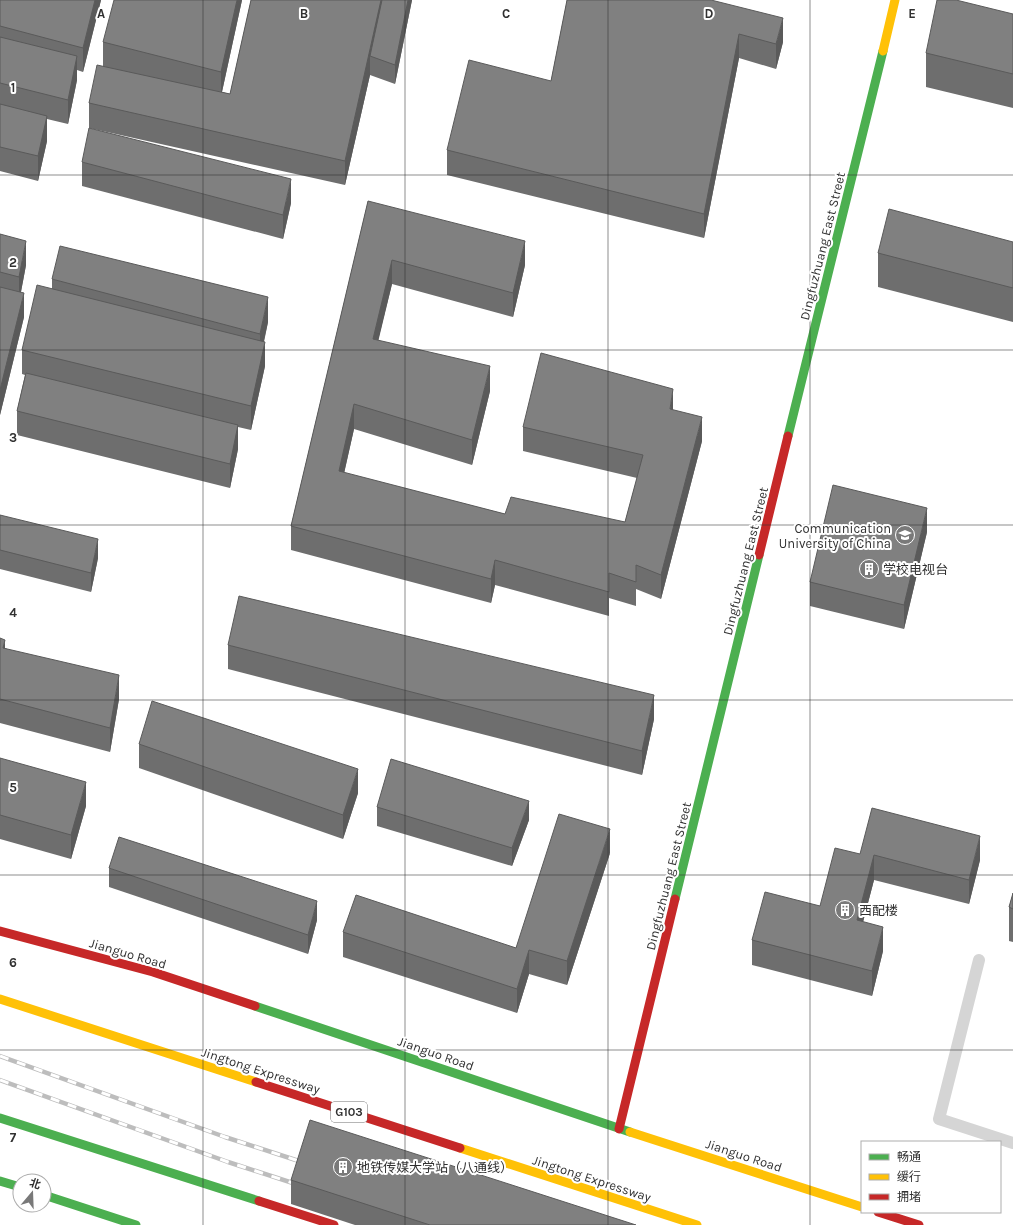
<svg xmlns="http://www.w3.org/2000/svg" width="1013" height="1225" viewBox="0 0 1013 1225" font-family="Karla,'Noto Sans SC',sans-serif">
<rect width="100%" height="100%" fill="#fff"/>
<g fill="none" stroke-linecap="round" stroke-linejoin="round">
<path stroke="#d5d5d5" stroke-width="12" d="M979,960l-40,159 74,24"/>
<g stroke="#4caf50" stroke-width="9">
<path d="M788,436l95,-385"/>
<path d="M675,899l84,-344"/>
<path d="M255,1006l375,126"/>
<path d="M0,1118l259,83"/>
<path d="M0,1181l20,6"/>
<path d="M44,1195l92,30"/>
</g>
<g stroke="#ffc107" stroke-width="9">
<path d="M883,51l12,-51"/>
<path d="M0,999l256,83"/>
<path d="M630,1132l232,75"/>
<path d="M460,1148l237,77"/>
</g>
<g stroke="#c62828" stroke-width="9">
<path d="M759,555l29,-119"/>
<path d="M0,931l153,41 102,34"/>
<path d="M256,1082l204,66"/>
<path d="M619,1129l56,-230"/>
<path d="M259,1201l75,24"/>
<path d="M878,1212l41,13"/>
</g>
<defs>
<g id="rail">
<path d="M0,1056l225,81 83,27"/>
<path d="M0,1080l228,82 74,24"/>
</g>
</defs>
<use href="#rail" stroke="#bdbdbd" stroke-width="4.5"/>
<use href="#rail" stroke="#fff" stroke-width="3" stroke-dasharray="9" stroke-linecap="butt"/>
</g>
<g fill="#6e6e6e">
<path d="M0,0h101l-18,72 -6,-2v10l-9,44 -21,-5v22l-9,40 -38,-10z"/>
<path d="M242,0l-20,92 8,2 21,-94h161l-17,84 -25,-9 -25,110 -256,-57v-25l14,-37v-24z"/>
<path d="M567,0l216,42 -7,27 -37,-11 -35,180 -257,-63v-25l104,-69z"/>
<path d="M1013,14v94l-87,-21v-34z"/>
<path d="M82,162l209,41 -8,36 -201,-53z"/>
<path d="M368,201l157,64 -12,52 -121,-33 -14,56 112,51 -18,74 -118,-36 -10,44 161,41 120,8 12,-44 -114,-27v-24l150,-17 29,31 -41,158 -25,-10v17l-27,-8v18l-114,-31 -4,18 -200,-53v-24z"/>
<path d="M0,234l26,31 -5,27 3,25 -24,98z"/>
<path d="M1013,242v80l-135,-35v-34z"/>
<path d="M52,279l216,43 -4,20 1,24 -14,64 -13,-3v22l-8,39 -213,-53v-24l8,-36 -3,-1v-24l30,-61z"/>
<path d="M0,515l98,43 -7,34 -91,-23z"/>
<path d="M927,532l-23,97 -94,-23v-24z"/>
<path d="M0,638l5,10 114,51 -9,53 -110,-29z"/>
<path d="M228,645l426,74 -12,56 -414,-106z"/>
<path d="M139,744l219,49 -15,46 -204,-71z"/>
<path d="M0,758l86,48 -15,53 -71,-20z"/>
<path d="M377,807l152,13 -17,46 -135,-40z"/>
<path d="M610,853l-43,132 -38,-11 -12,39 -174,-56v-25l173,16z"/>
<path d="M860,854l120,6 -11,44 -95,-24 -11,42 20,29 -11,45 -120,-31v-25l68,-34z"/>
<path d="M109,868l208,52 -9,34 -199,-67z"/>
<path d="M1013,893v49l-4,-1v-34z"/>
<path d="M291,1180l345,45h-281l-64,-21z"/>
</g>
<g fill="#5a5a5a">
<path d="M95,0h6l-18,72v-24z"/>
<path d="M237,0h5l-21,96v-24z"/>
<path d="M381,0h5l-16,56v19l-25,110v-24z"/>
<path d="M408,0h4l-17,84v-19z"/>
<path d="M783,18v24l-7,27v-25z"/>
<path d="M739,34v24l-35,180v-24z"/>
<path d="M77,56v24l-9,44v-24z"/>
<path d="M47,116v25l-9,40v-25z"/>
<path d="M291,179v24l-8,36v-24z"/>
<path d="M26,241v24l-7,37v-25z"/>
<path d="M525,241v24l-12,52v-24z"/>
<path d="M392,260v24l-19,79v-24z"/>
<path d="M24,293v24l-24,98v-25z"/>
<path d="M268,297v25l-8,36v-24z"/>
<path d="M265,342v24l-14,64v-24z"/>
<path d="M490,366v25l-18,74v-25z"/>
<path d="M673,389v25l-3,-5z"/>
<path d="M354,404v25l-15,67v-25z"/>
<path d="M702,417v24l-41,158v-24z"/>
<path d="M238,425v24l-8,39v-24z"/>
<path d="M927,508v24l-23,97v-24z"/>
<path d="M98,539v19l-7,34v-19z"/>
<path d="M495,560v25l-4,18v-24z"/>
<path d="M5,640v24l-2,-16z"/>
<path d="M119,675v24l-9,53v-24z"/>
<path d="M654,695v24l-12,56v-24z"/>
<path d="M358,769v24l-15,46v-24z"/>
<path d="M86,782v24l-15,53v-24z"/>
<path d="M529,801v19l-17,46v-18z"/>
<path d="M610,829v24l-43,132v-24z"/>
<path d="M980,836v24l-11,44v-24z"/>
<path d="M874,855v25l-17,65v-25z"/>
<path d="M317,901v19l-9,34v-19z"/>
<path d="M883,927v24l-11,45v-25z"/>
<path d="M529,950v24l-12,39v-24z"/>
</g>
<g fill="#808080" stroke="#5a5a5a">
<path d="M0,0h95l-12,48 -83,-22z"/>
<path d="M114,0h123l-16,72 -118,-30z"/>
<path d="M251,0h130l-36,161 -256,-58 8,-38 133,29z"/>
<path d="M382,0h26l-13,65 -25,-9z"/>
<path d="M567,0h144l72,18 -7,26 -37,-10 -35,180 -257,-64 22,-90 82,21z"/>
<path d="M937,0h19l57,14v60l-87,-21z"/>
<path d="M0,37l77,19 -9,44 -68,-17z"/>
<path d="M0,104l47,12 -9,40 -38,-9z"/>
<path d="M89,128l202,51 -8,36 -201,-53z"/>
<path d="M368,201l157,40 -12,52 -121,-33 -19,79 117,27 -18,74 -118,-36 -15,67 166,43 6,-17 114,25 18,-67 -120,-28 18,-74 132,36 -3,20 32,8 -41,158 -25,-10v17l-27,-9v19l-114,-32 -4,19 -200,-53z"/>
<path d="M889,209l124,33v46l-135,-35z"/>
<path d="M0,234l26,7 -7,36 -19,-5z"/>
<path d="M60,246l208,51 -8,37 -208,-55z"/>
<path d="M37,285l228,57 -14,64 -229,-56z"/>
<path d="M0,287l24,6 -24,97z"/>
<path d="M26,373l212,52 -8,39 -213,-53z"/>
<path d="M833,485l94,23 -23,97 -94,-23z"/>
<path d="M0,515l98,24 -7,34 -91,-23z"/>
<path d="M239,596l415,99 -12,56 -414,-106z"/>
<path d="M0,638l5,2 -2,8 116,27 -9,53 -110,-29z"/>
<path d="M152,701l206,68 -15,46 -204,-71z"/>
<path d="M0,758l86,24 -15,53 -71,-20z"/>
<path d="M391,759l138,42 -17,47 -135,-41z"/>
<path d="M872,808l108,28 -11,44 -95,-25 -17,65 26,7 -11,44 -120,-31 13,-48 55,14 15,-58 25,6z"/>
<path d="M559,814l51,15 -43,132 -38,-11 -12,39 -174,-57 13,-37 160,53z"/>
<path d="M119,837l198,64 -9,34 -199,-67z"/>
<path d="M1013,893v16l-4,-2z"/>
<path d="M310,1120l326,105h-206l-139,-45z"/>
</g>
<path fill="none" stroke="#313131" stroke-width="1" stroke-opacity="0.55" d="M203,0v1225M405,0v1225M608,0v1225M810,0v1225M0,175h1013M0,350h1013M0,525h1013M0,700h1013M0,875h1013M0,1050h1013"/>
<defs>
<symbol id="university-disc" viewBox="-11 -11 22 22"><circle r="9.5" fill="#797979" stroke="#fff"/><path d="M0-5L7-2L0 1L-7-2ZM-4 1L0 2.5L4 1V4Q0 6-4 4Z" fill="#fff"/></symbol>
<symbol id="building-disc" viewBox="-11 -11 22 22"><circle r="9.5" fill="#797979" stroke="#fff"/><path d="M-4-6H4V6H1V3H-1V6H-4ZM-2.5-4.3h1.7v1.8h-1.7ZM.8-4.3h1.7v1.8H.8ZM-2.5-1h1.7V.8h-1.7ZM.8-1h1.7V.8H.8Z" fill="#fff"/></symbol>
</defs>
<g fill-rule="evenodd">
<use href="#university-disc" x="894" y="524" width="22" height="22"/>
<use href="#building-disc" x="858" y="558" width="22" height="22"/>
<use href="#building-disc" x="834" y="899" width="22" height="22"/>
<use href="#building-disc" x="332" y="1156" width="22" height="22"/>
</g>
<g text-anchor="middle" stroke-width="4" stroke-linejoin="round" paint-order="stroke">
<rect fill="#fff" stroke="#6f6f6f" stroke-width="1" x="331" y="1102" width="36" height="20" rx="3"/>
<g font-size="12" font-weight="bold" fill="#313131">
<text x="349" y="1116">G103</text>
</g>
<g font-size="13" fill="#313131" stroke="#fff">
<text transform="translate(822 246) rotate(-76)" y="5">Dingfuzhuang East Street</text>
<text transform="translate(745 561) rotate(-76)" y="5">Dingfuzhuang East Street</text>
<text transform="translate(668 876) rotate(-76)" y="5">Dingfuzhuang East Street</text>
<text transform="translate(128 953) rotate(16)" y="5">Jianguo Road</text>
<text transform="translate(436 1053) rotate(19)" y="5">Jianguo Road</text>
<text transform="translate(261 1070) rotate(18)" y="5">Jingtong Expressway</text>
<text transform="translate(744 1155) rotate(18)" y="5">Jianguo Road</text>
<text transform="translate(592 1178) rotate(18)" y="5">Jingtong Expressway</text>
</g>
<g font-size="13" fill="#313131" stroke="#fff" text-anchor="start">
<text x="891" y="533" text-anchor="end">Communication<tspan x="891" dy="15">University of China</tspan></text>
<text x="883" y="574">学校电视台</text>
<text x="859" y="915">西配楼</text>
<text x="357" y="1172">地铁传媒大学站（八通线）</text>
</g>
</g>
<g font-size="13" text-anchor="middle" font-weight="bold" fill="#313131" stroke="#fff" stroke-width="4" stroke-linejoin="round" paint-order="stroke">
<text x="101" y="18">A</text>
<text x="304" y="18">B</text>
<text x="506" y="18">C</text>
<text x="709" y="18">D</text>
<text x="912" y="18">E</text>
<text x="13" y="92">1</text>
<text x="13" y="267">2</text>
<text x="13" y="442">3</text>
<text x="13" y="617">4</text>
<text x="13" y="792">5</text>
<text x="13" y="967">6</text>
<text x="13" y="1142">7</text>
</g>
<rect x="861" y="1141" width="140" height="72" fill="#ffffff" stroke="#adadad"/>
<rect x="869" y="1154" width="20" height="6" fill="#4caf50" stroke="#adadad"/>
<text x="897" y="1161" font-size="12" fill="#313131">畅通</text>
<rect x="869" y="1174" width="20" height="6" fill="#ffc107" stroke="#adadad"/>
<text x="897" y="1181" font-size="12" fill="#313131">缓行</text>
<rect x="869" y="1194" width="20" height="6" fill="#c62828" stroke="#adadad"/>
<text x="897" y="1201" font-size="12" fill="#313131">拥堵</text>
<g transform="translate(32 1193) rotate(19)"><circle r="19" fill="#ffffff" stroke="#adadad"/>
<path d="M0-3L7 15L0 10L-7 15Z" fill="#797979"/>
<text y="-6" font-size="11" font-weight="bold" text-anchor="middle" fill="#313131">北</text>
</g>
</svg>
